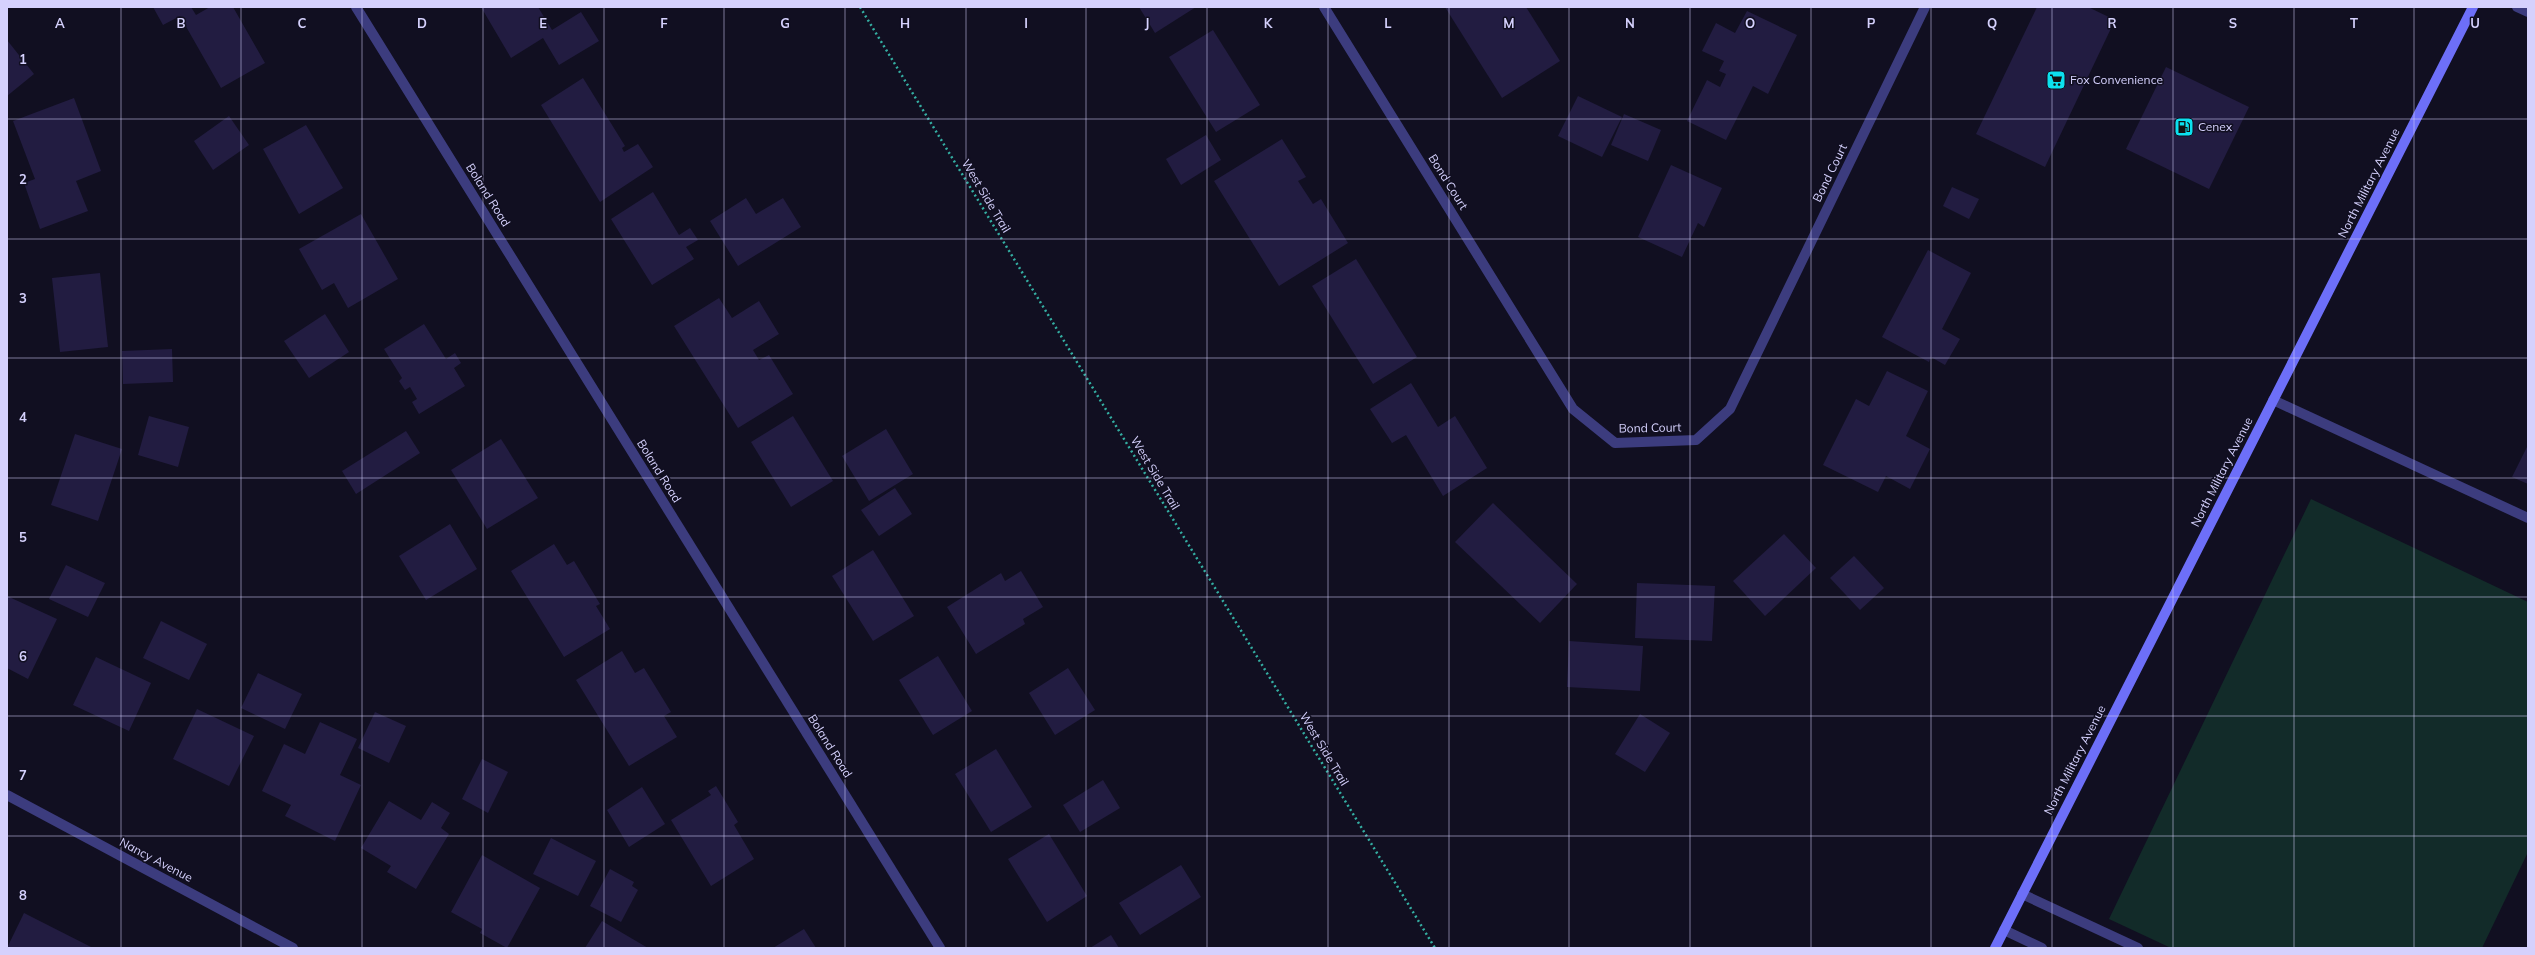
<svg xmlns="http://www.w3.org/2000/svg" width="2535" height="955" viewBox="0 0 2535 955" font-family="Mulish,sans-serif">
<rect width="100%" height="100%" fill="#110f21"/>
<path fill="#122b29" d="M2311,499l217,103v250l-46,96h-311l-62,-29z"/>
<g fill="#221c41">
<path d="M153,7h38l5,8 14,-8h23l32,56 -44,25 -41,-72 -17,9z"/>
<path d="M481,7h57l14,23 29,-18 18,29 -40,24 -16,-27 -32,20z"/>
<path d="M1139,7h57l-41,26z"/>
<path d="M1445,7h81l34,54 -58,37z"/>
<path d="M2037,7h51l27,13 -70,147 -69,-33z"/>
<path d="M1747,11l50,24 -29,59 -15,-8 -27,54 -39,-19 20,-41 13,7 6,-13 -7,-3 5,-10 -22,-10 14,-28 19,10z"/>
<path d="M1213,30l47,75 -44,27 -47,-75z"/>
<path d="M7,40l27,34 -27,22z"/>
<path d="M2166,67l83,40 -40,82 -83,-40z"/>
<path d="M583,78l42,68 -3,2 2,4 14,-8 15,23 -53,35 -59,-97z"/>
<path d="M1578,96l44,21 -20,40 -44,-21z"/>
<path d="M74,98l27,73 -25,10 12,30 -48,18 -16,-46 11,-4 -22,-58z"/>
<path d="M1624,114l37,16 -13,31 -37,-16z"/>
<path d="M229,116l20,29 -36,25 -19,-29z"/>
<path d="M306,125l37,63 -44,26 -36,-65z"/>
<path d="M1206,135l15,25 -40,25 -15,-26z"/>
<path d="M1282,139l24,38 -8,4 15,23 8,-5 27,44 -69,43 -65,-105z"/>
<path d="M1671,165l51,23 -18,39 -6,-4 -16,34 -44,-20z"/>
<path d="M1952,187l27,12 -10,20 -26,-13z"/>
<path d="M653,192l26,43 11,-7 8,12 -12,7 8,12 -42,26 -41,-66z"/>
<path d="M746,198l10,16 27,-16 18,29 -63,39 -28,-45z"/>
<path d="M361,214l37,65 -50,29 -14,-25 -12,7 -23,-41z"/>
<path d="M1928,250l43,23 -29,56 18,10 -15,26 -14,-8 -2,5 -47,-25z"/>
<path d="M1356,259l61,98 -44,27 -61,-98z"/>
<path d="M100,273l8,74 -48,5 -8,-74z"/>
<path d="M719,298l13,20 27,-17 20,33 -26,16 6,10 10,-5 24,39 -55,34 -64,-102z"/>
<path d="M325,314l24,38 -40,26 -25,-37z"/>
<path d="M424,324l22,35 9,-6 6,10 -7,5 11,18 -46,28 -7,-12 5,-3 -7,-12 -5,3 -6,-9 3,-3 -18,-29z"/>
<path d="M172,349l1,33 -50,2 -1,-33z"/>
<path d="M1887,371l41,20 -22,45 24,13 -20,40 -24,-13 -8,16 -55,-27 33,-66 13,7z"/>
<path d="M1411,383l27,44 17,-11 32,52 -44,28 -37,-61 -14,8 -22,-34z"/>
<path d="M149,416l40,11 -11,40 -40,-12z"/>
<path d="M793,416l40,65 -42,26 -40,-65z"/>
<path d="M886,429l27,45 -44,27 -27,-45z"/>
<path d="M406,431l14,22 -64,41 -14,-23z"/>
<path d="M75,434l47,15 -24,72 -47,-16z"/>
<path d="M501,439l37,59 -51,31 -36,-59z"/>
<path d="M2528,445v39l-16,-7z"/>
<path d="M895,488l17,26 -33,22 -18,-26z"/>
<path d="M1493,503l84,81 -37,39 -85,-81z"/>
<path d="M450,524l27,45 -51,31 -27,-44z"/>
<path d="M1784,534l32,34 -51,48 -32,-35z"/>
<path d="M554,544l13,21 7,-4 26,43 -4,2 14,23 -46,28 -53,-86z"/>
<path d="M873,550l41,66 -41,25 -41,-65z"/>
<path d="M1854,556l30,32 -24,22 -30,-32z"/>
<path d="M66,565l39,18 -17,34 -39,-18z"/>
<path d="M1021,571l22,36 -20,12 2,5 -49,30 -29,-47 54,-34 4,8z"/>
<path d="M1637,583l78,3 -3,55 -77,-3z"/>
<path d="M7,596l50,23 -29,60 -21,-11z"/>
<path d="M161,621l46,23 -18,36 -46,-22z"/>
<path d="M1569,641l74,5 -3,45 -73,-4z"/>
<path d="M622,651l13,22 9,-5 27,44 -7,4 13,21 -48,29 -53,-86z"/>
<path d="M938,656l34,55 -39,24 -34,-55z"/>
<path d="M96,657l55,26 -22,48 -56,-26z"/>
<path d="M1068,668l27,42 -40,25 -26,-42z"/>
<path d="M258,673l44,21 -17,35 -44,-21z"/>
<path d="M197,709l57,27 -25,50 -56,-27z"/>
<path d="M375,712l31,14 -17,37 -31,-15z"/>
<path d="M1640,714l30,19 -25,39 -30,-18z"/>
<path d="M320,722l37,17 -17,36 21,10 -26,56 -50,-25 6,-11 -29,-14 22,-47 21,10z"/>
<path d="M996,749l36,58 -41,25 -36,-58z"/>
<path d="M482,759l26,13 -20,41 -26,-14z"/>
<path d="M1103,780l17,28 -40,24 -17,-27z"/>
<path d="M716,786l22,36 -4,3 20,34 -43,27 -40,-66 40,-25 -3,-4z"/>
<path d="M642,787l23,37 -36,23 -22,-37z"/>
<path d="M389,801l32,19 11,-18 18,11 -9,15 8,6 -33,55 -29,-17 4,-6 -30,-18z"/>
<path d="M1049,834l38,62 -40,26 -39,-63z"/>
<path d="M551,838l45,23 -18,35 -45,-22z"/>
<path d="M482,855l58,33 -33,60 -27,-15 2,-4 -31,-17z"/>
<path d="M1181,865l20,32 -61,38 -21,-32z"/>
<path d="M610,869l24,13 -2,4 6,4 -17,32 -31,-16z"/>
<path d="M24,913l69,35h-86z"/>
<path d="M602,921l46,27h-63z"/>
<path d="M804,929l12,19h-43z"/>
<path d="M1111,935l8,13h-29z"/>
</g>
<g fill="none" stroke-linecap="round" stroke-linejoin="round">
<path stroke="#34aea2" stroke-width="2.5" stroke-dasharray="2 3" stroke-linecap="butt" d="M860,7l575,941"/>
<g stroke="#3c3c7e" stroke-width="10">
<path d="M2273,400l255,118"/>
<path d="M2022,894l116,54"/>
<path d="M2004,930l38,18"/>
</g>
<g stroke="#3c3c7e" stroke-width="10">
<path d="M356,7l584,941"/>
<path d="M1324,7l249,402 42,34 81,-3 34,-31 195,-402"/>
<path d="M2517,7l11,5"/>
<path d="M7,795l286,153"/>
</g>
<path stroke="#6d6ff8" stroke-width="10" d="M1995,948l478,-941"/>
</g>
<path fill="none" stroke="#d5d1fd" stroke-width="1" stroke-opacity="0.55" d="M121,7v941M241,7v941M362,7v941M483,7v941M604,7v941M724,7v941M845,7v941M966,7v941M1086,7v941M1207,7v941M1328,7v941M1449,7v941M1569,7v941M1690,7v941M1811,7v941M1931,7v941M2052,7v941M2173,7v941M2294,7v941M2414,7v941M7,119h2521M7,239h2521M7,358h2521M7,478h2521M7,597h2521M7,716h2521M7,836h2521"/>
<defs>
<symbol id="supermarket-square" viewBox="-11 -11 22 22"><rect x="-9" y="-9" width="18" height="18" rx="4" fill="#0ce0ee" stroke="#110f21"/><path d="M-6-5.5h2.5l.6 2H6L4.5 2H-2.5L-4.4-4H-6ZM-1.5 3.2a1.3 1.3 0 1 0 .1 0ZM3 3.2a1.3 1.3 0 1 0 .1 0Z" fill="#111"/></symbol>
<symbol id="fuel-square" viewBox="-11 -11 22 22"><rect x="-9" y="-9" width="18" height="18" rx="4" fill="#0ce0ee" stroke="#110f21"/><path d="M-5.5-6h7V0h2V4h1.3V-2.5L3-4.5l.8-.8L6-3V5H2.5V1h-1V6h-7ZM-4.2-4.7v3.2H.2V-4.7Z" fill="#111"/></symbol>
</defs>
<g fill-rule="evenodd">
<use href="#supermarket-square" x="2045" y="69" width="22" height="22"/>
<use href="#fuel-square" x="2173" y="116" width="22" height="22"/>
</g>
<g text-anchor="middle" stroke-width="3" stroke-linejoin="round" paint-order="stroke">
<g font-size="12" fill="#d5d1fd" stroke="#110f21" text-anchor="start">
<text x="2070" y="84">Fox Convenience</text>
<text x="2198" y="131">Cenex</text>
</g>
<g font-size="12" fill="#d5d1fd" stroke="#110f21">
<text transform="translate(1830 173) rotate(-64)" y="4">Bond Court</text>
<text transform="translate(1448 182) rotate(58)" y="4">Bond Court</text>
<text transform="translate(2369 183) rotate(-63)" y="4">North Military Avenue</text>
<text transform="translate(488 195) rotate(58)" y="4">Boland Road</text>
<text transform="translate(986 196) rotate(59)" y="4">West Side Trail</text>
<text transform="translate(1650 428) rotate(-1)" y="4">Bond Court</text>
<text transform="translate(659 471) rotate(58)" y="4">Boland Road</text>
<text transform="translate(2222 472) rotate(-63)" y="4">North Military Avenue</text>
<text transform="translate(1155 473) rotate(59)" y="4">West Side Trail</text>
<text transform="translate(830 746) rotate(58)" y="4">Boland Road</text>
<text transform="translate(1324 749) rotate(59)" y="4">West Side Trail</text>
<text transform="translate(2075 760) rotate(-63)" y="4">North Military Avenue</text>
<text transform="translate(156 860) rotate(28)" y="4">Nancy Avenue</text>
</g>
</g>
<g font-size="13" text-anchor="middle" font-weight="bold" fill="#d5d1fd" stroke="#110f21" stroke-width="3" stroke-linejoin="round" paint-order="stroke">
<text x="60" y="28">A</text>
<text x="181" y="28">B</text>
<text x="302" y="28">C</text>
<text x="422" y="28">D</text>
<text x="543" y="28">E</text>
<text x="664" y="28">F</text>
<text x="785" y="28">G</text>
<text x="905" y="28">H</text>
<text x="1026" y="28">I</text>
<text x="1147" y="28">J</text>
<text x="1268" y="28">K</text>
<text x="1388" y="28">L</text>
<text x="1509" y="28">M</text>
<text x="1630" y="28">N</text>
<text x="1750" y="28">O</text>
<text x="1871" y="28">P</text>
<text x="1992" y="28">Q</text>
<text x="2112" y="28">R</text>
<text x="2233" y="28">S</text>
<text x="2354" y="28">T</text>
<text x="2475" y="28">U</text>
<text x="23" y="64">1</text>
<text x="23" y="184">2</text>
<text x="23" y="303">3</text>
<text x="23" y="422">4</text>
<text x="23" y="542">5</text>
<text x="23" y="661">6</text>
<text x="23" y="780">7</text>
<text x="23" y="900">8</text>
</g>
<rect width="2535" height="955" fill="none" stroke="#d5d1fd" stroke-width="16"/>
</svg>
